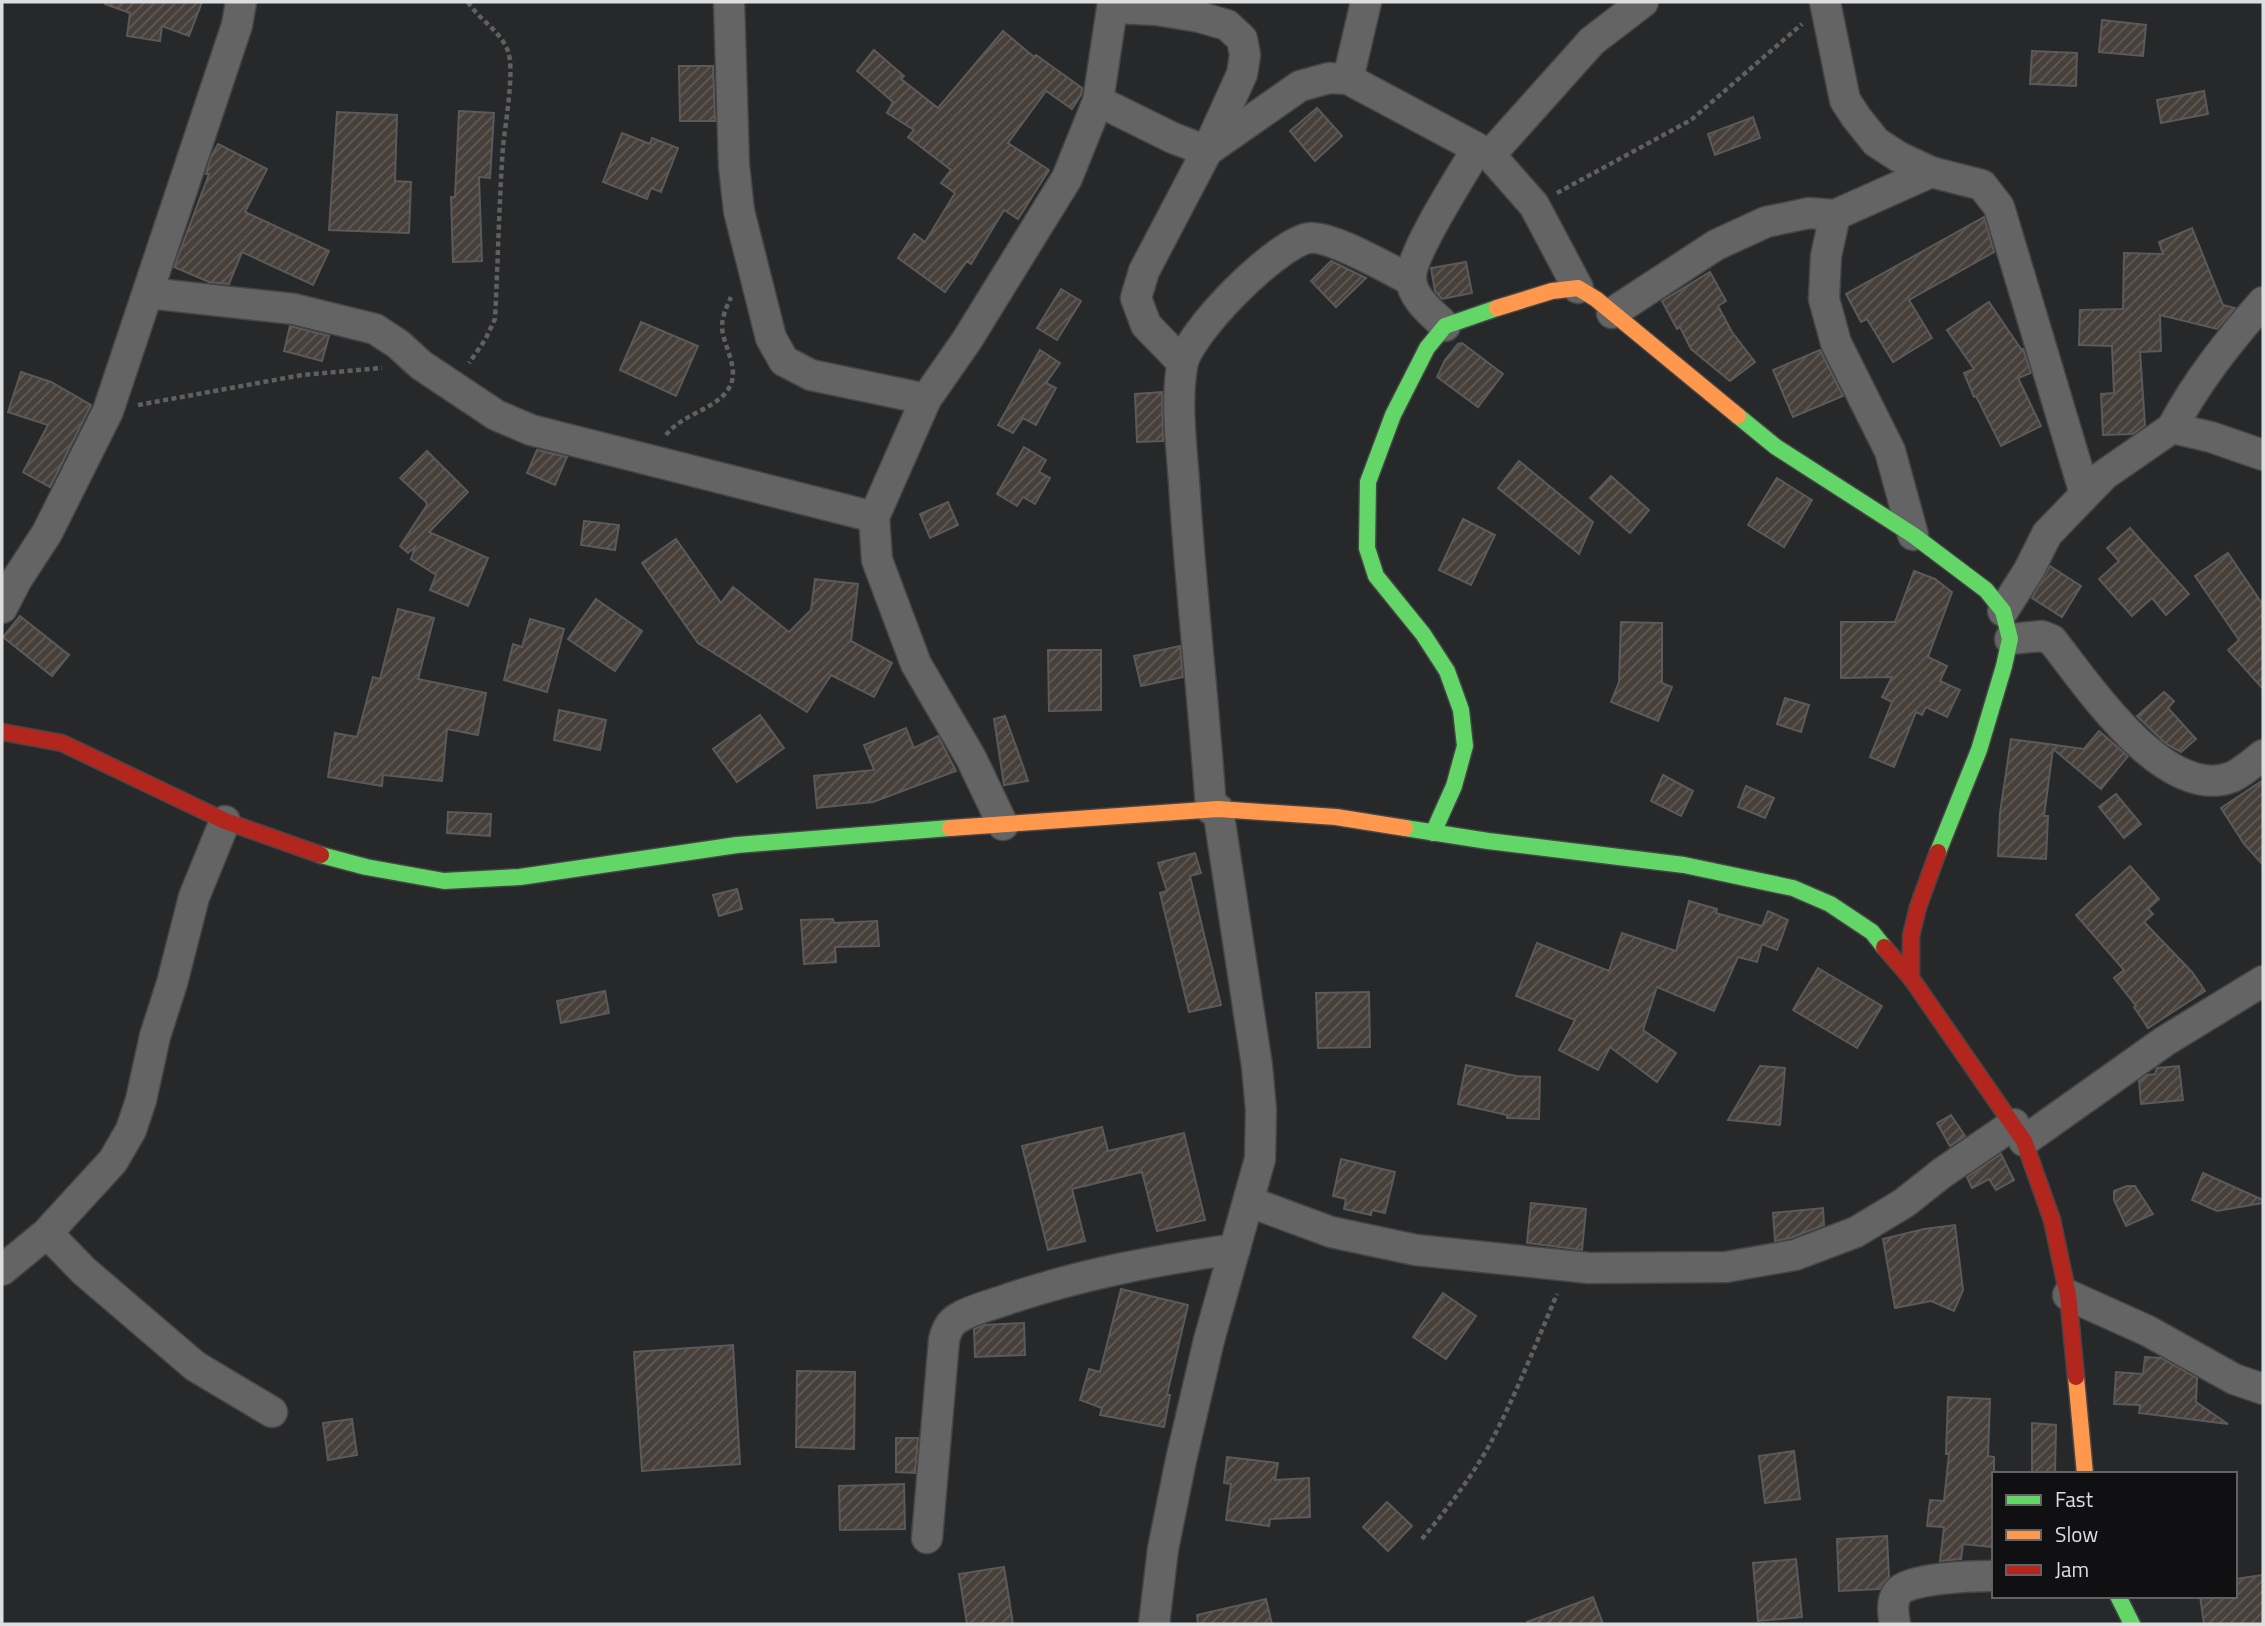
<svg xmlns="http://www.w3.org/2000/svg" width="2265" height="1626" viewBox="0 0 2265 1626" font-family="'Titillium Web',sans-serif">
<defs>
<pattern id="building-hatch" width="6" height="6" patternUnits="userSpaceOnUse" patternTransform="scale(1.75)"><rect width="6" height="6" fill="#473f3a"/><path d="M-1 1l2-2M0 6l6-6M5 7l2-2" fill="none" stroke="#615a56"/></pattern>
</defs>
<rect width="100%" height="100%" fill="#27282a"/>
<g fill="url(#building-hatch)" stroke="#5a5a5a" stroke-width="2">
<path d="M105,2h97l-13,34 -27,-10 -2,15 -33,-5 3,-23 -25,-9z"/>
<path d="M2102,20l44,5 -3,31 -44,-4z"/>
<path d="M1003,31l31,26 2,-2 46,33 -1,7 -9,14 -26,-18 -38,52 41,27 -31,49 -14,-9 -33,54 -4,-3 -22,31 -47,-34 16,-24 11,8 30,-49 -14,-10 10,-13 -43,-33 6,-7 -27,-17 6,-11 -36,-31 17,-21 30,26 -3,3 37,29z"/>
<path d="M2032,51l45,2 -1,33 -46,-2z"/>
<path d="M679,66h34l2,55h-35z"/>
<path d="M2204,91l4,23 -47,9 -4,-23z"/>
<path d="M1317,108l25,28 -27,25 -25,-30z"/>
<path d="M459,111l35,2 -4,65 -11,-1 3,84 -29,1 -2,-65h4z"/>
<path d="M337,112l60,3 -2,66 16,1 -2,51 -80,-3z"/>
<path d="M1753,117l7,21 -45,17 -7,-21z"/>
<path d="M622,133l28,11 2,-6 26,10 -17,44 -10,-4 -4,11 -44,-17z"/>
<path d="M218,144l49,25 -22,43 84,39 -16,34 -71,-33 -13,32 -20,-2 -35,-15 35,-93h-3l5,-17z"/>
<path d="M1984,217l10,35 -85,48 23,38 -39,24 -26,-43 -6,3 -15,-28z"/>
<path d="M2192,228l31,77 12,3 -18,21 -57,-14 1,36 -21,1 5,73 -12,9 -30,1 -2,-41 13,-1 -2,-47 -33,-1 1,-35 43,-1 1,-56 39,1 -4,-12z"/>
<path d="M1331,261l35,17 -30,29 -25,-26z"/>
<path d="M1466,262l6,31 -30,6 -7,-8 -4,-23z"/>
<path d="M1710,272l16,29 -8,5 14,26 23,30 -25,19 -39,-32 -11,-22 -3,2 -15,-28z"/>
<path d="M1061,289l20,12 -24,39 -20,-12z"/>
<path d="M1989,302l32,47h2l8,24 -13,5 23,48 -40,20 -25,-50 -2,1 -10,-24 10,-4 -27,-39z"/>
<path d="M641,322l57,24 -22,50 -56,-26z"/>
<path d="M290,326l39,10 -7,25 -38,-10z"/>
<path d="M1462,343l41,31 -25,33 -41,-30 8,-17 13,-16z"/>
<path d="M1040,350l20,13 -14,20 10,5 -20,37 -13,-7 -10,15 -15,-8z"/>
<path d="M1820,350l23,46 -50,21 -20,-47z"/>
<path d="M21,372l30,10 40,23 -41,82 -27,-15 25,-47 -40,-13z"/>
<path d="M1162,392l1,49 -26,1 -2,-48z"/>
<path d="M1024,447l22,13 -7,12 11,6 -15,26 -12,-7 -6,9 -20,-12z"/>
<path d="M537,450l30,7 -12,28 -28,-12z"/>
<path d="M427,451l41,41 -39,40 59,26 -20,48 -38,-16 6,-15 -25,-16 4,-12 -7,6 -8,-7 27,-41 -1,-3 -26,-24z"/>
<path d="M1519,461l74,61 -14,32 -81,-66z"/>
<path d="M1611,476l38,34 -19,23 -40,-35z"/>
<path d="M1777,478l35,22 -28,47 -36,-22z"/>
<path d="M948,502l10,23 -28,13 -10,-24z"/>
<path d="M1463,519l32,16 -24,50 -32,-15z"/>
<path d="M584,521l35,4 -4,25 -34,-5z"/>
<path d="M2130,528l59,66 -23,21 -14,-17 -20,18 -33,-37 20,-18 -12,-13z"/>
<path d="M676,539l45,64 12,-16 56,45 22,-22 4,-31 43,5 -7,57 41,22 -18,34 -43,-22 -24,37 -109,-69 -56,-80z"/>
<path d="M2228,553l35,52v84l-35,-39 11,-10 -44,-64z"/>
<path d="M2050,566l31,20 -19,31 -30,-19z"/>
<path d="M1914,571l21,8 17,13 -24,65 19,9 -7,15 20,9 -13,27 -21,-10 -4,8 -6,-3 -22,55 -24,-10 22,-55 -10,-5 10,-20 -51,1v-56h54z"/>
<path d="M596,599l46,32 -27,40 -47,-32z"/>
<path d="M398,609l36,9 -16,61 68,14 -8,42 -31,-6 -5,52 -59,-6 -1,11 -54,-9 7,-44 22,4 16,-60 7,2z"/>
<path d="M20,616l49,39 -17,21 -49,-39z"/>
<path d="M530,619l34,10 -17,63 -43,-12 9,-36 9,3z"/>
<path d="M1621,622l41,1v60l10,4 -14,34 -47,-19 8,-20z"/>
<path d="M1180,646l3,31 -42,9 -7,-30z"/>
<path d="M1048,650h53v60l-52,1z"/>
<path d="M2164,692l10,9 -6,7 28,31 -15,13 -16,-9 -28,-27z"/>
<path d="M1785,698l24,7 -8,27 -24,-8z"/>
<path d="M559,710l47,10 -6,30 -46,-10z"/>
<path d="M760,715l24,33 -47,34 -24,-33z"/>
<path d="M1005,716l18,50 5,15 -24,4 -10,-66z"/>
<path d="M906,728l8,20 24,-12 18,35 -83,31 -56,6 -3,-32 60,-6 -10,-25z"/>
<path d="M2099,731l29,25 -27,33 -48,-40 -9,67h4l-2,43 -48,-3 2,-43 11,-74 73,10z"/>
<path d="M1663,775l30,16 -12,25 -30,-15z"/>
<path d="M2263,780v85l-19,-21 -23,-36z"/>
<path d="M1746,786l28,12 -9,20 -27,-11z"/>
<path d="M2116,794l25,30 -17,14 -25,-31z"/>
<path d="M448,812l43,2 -1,22 -43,-3z"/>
<path d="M1195,853l6,20 -11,3 31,129 -32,7 -29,-119 7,-2 -9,-28z"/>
<path d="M2130,866l29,33 -11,10 5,5 -9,8 48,50 13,19 -57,37 -14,-21 2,-1 -22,-28 10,-8 -48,-55z"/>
<path d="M737,889l5,20 -23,7 -6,-21z"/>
<path d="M1689,901l28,8 -1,4 46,13 6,-15 20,9 -11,30 -15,-6 -5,18 -19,-5 -24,54 -57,-24 -14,43 33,23 -19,29 -47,-35 -12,23 -39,-20 16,-30 -59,-24 21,-53 72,28 13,-38 54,18z"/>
<path d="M833,919l1,4 43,-2 2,25 -44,1 1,15 -32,2 -3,-44z"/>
<path d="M1818,968l64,38 -25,42 -64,-38z"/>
<path d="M605,991l4,22 -48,10 -4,-22z"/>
<path d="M1369,992l1,55 -52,1 -2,-55z"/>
<path d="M1466,1065l50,11 24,1 -1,42 -32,-1v-3l-49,-11z"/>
<path d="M1760,1066l25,2 -5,57 -52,-5z"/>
<path d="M2179,1066l4,34 -42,4 -2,-23 8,-6 8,-1 2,-6z"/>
<path d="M1951,1115l14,21 -15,10 -13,-23z"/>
<path d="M1102,1127l6,24 76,-18 21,87 -48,11 -15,-59 -70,17 13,52 -37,9 -26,-104z"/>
<path d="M2001,1154l13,26 -18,10 -7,-11 -17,9 -5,-11z"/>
<path d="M1341,1159l54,13 -10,41 -13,-3 -1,5 -27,-6 2,-10 -13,-3z"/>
<path d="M2203,1173l60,27v3l-46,8 -25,-11z"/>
<path d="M2127,1186h8l18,28 -27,12 -12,-26v-9z"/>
<path d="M1531,1203l55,6 -4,41 -55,-7z"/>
<path d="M1823,1208l1,17 -34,13 -15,3 -2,-28z"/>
<path d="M1955,1225l8,65 -9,21 -23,-10 -36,7 -12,-69 41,-10z"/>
<path d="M1121,1289l67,16 -21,90h3l-6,32 -64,-12 2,-7 -22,-8 9,-31 11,3z"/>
<path d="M1443,1293l33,23 -30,43 -33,-22z"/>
<path d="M1024,1323l1,32 -50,2 -1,-28 10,-4z"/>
<path d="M733,1345l7,119 -98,7 -8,-119z"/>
<path d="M2145,1357l16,1 36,20 -1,24 32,22 -89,-11 1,-8 -26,-1 2,-32 27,2z"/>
<path d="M797,1371l58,1 -1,77 -58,-2z"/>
<path d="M1948,1397l42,2 -2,57 6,1v73l-3,17 -28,-3 -2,15 -21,2 4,-34 -17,-1 3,-26 14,1 5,-47h-3z"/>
<path d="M352,1419l5,36 -29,5 -5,-37z"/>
<path d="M2032,1423l24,2 -1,49h-23z"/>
<path d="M896,1438h22l-3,35 -19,-1z"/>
<path d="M1794,1451l6,48 -35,4 -6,-47z"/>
<path d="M1227,1457l51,6 -3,17 34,-2 1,39 -40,2 -1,7 -43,-6 5,-36 -7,-1z"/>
<path d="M904,1484l1,45 -65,1 -1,-44z"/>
<path d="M1387,1502l25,24 -24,25 -25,-24z"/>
<path d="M1887,1536l2,41 -9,12 -41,2 -2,-52z"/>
<path d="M1796,1559l6,58 -44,4 -5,-58z"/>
<path d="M1004,1567l9,57h-46l-8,-50z"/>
<path d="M2263,1575v49h-59l-4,-28h35v-17z"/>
<path d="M1593,1597l10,27h-75l-1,-2z"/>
<path d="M1266,1599l6,25h-74l-1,-9z"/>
</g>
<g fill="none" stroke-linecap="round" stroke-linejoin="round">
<defs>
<g id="street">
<path d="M729,2l5,164 5,45 32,127 13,23 27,14 115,24"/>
<path d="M1825,2l20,98 11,17 20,25 23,15 32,15 51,13 17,22 86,287"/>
<path d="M1113,8l44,2 42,7 28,8 15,14 3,16 -3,19 -35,77 -63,120 -8,27 10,27 36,37"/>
<path d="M1348,79l18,-77"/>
<path d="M1098,101l75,37 34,13 93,-65 29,-8 19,1 142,76 44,50 44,83"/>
<path d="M1490,155l102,-114 51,-39"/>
<path d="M1835,215l-9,41 -2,43 12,44 54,108 23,84"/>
<path d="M148,293l146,16 81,20 23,15 23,21 75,50 35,15 343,87"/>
<path d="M1612,313l104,-68 50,-23 43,-9 26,2 96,-43"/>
<path d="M1445,326c-13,-13 -33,-28 -34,-47 -2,-23 52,-106 66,-130"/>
<path d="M2172,428c25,-47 56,-86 91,-126"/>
<path d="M2,608l15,-29 30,-46 61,-122 129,-386 4,-23"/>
<path d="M2003,611l26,-41 18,-36 57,-59 68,-47 39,9 52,18"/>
<path d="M2010,639l32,-3 10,4c35,44 113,163 180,137 11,-5 22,-15 31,-22"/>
<path d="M1211,809c-7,-104 -19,-207 -26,-311 -2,-43 -10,-89 -3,-132 5,-33 95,-123 127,-128 22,-3 79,31 102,42"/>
<path d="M1003,825l-32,-67 -55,-94 -39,-104 -3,-43 52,-118 41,-59 100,-162 31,-77 15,-99"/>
<path d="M2024,1141l141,-100 98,-60"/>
<path d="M1250,1202l81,30 85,18 173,18 137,-1 69,-12 61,-23 48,-29 38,-30 72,-49"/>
<path d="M47,1233l37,38 111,95 77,46"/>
<path d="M2,1270l45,-37 66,-72 18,-31 10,-30 14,-64 17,-53 22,-86 31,-76"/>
<path d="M2068,1295l80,36 86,48 29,10"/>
<path d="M927,1538l17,-198c2,-9 5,-17 14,-22 14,-9 34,-13 50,-19 74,-25 149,-39 227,-50"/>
<path d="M1154,1624l9,-75 18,-89 28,-120 51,-181 1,-49 -4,-44 -39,-257"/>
<path d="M1895,1624c-2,-10 -4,-23 3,-32 12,-14 73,-16 92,-16"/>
</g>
<g id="fast">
<path d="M1738,416l38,31 137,88 73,55 17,21 7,28 -6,27 -25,84 -41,102"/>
<path d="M1405,828l83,13 196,24 109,23 37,16 42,28 12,15"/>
<path d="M1433,833l21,-47 11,-40 -4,-36 -14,-39 -24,-37 -47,-58 -9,-28 1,-66 25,-67 34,-67 18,-22 52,-18"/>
<path d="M321,855l45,12 78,14 76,-4 217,-32 213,-17"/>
<path d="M2118,1596l14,28"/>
</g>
<g id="slow">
<path d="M1497,308l55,-17 26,-3 18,11 142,117"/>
<path d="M950,828l268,-19 118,8 69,11"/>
<path d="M2076,1377l9,97"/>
</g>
<g id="jam">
<path d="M2,732l60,11 163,78 96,34"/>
<path d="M1884,947l27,31 113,163 28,79 16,75 8,82"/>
<path d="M1911,978v-42l7,-29 20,-55"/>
</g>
</defs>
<use href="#street" stroke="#454546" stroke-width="33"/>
<use href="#fast" stroke="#454546" stroke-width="19"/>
<use href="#slow" stroke="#454546" stroke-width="19"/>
<use href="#jam" stroke="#454546" stroke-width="19"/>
<g stroke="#606061" stroke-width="4.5" stroke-dasharray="5 3.5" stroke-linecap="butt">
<path d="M468,2c11,18 32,28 40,49 7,20 -3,74 -5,96 -4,57 -5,114 -8,172l-10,21 -16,23"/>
<path d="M1557,193l134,-73 111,-96"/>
<path d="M138,405l164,-30 80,-7"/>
<path d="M666,435c15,-20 47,-25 61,-44 15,-20 -3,-42 -5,-63 0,-11 4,-20 9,-31"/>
<path d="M1422,1539c25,-30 50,-62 69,-97 25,-48 45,-98 66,-148"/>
</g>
<use href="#street" stroke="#646464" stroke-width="30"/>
<use href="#fast" stroke="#63d668" stroke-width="16"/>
<use href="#slow" stroke="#ff974d" stroke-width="16"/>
<use href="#jam" stroke="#b3261e" stroke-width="16"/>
</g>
<rect width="2265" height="1626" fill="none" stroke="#dddee0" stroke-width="7"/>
<rect x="1992" y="1472" width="245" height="126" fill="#101012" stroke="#626264" stroke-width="2"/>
<rect x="2006" y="1495" width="35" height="10" fill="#63d668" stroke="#626264" stroke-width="2"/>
<text x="2055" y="1507" font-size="21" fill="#dddee0">Fast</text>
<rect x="2006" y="1530" width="35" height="10" fill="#ff974d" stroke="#626264" stroke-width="2"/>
<text x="2055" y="1542" font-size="21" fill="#dddee0">Slow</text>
<rect x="2006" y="1565" width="35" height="10" fill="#b3261e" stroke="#626264" stroke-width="2"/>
<text x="2055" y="1577" font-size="21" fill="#dddee0">Jam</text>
</svg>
